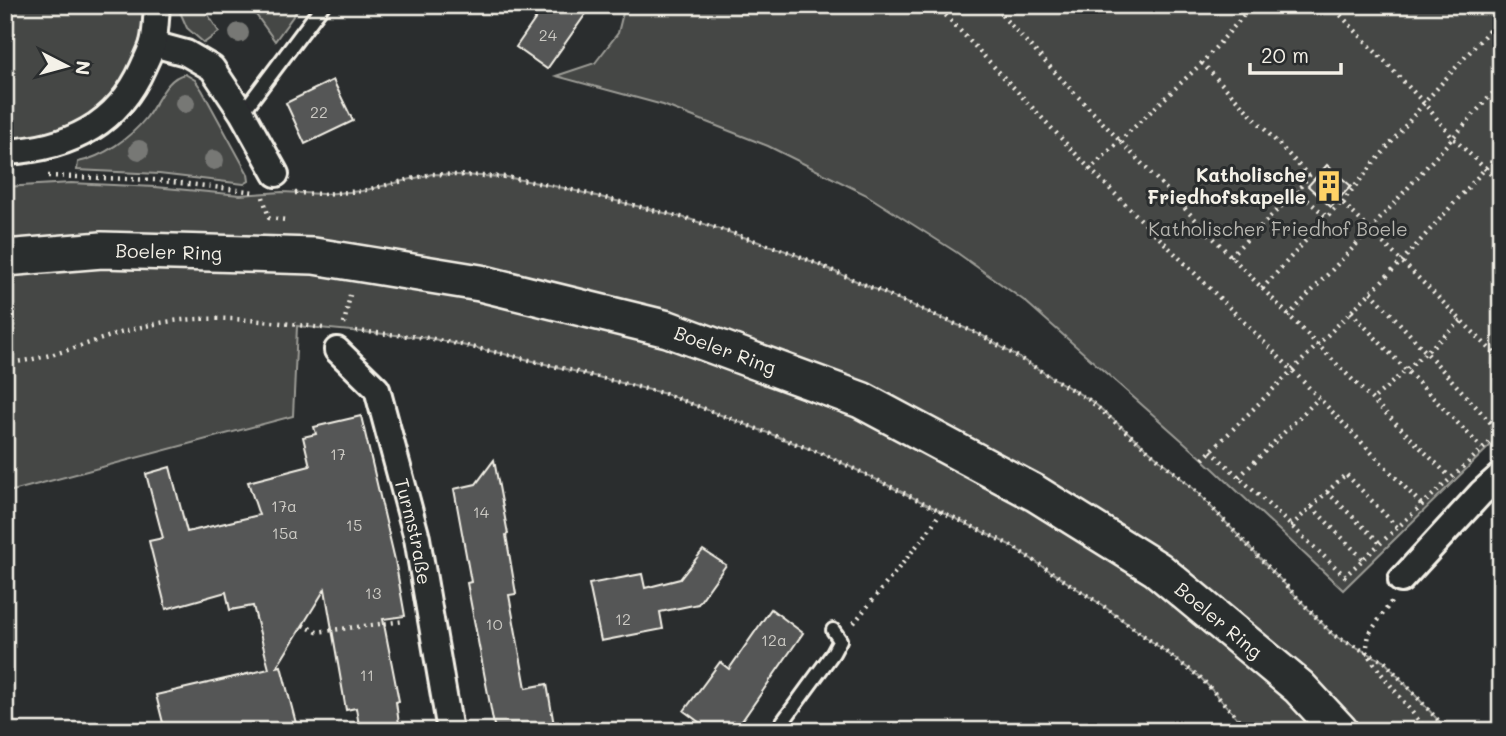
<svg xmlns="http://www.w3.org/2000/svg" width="1506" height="736" viewBox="0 0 1506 736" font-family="Mali,sans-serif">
<rect width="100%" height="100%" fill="#2a2d2e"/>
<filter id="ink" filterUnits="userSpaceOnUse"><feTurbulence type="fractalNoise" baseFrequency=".0143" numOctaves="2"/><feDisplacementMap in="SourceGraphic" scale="14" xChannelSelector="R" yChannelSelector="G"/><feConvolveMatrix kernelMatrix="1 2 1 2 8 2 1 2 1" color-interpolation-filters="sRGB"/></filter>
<g filter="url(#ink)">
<g fill="#444645" stroke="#9c9c96" stroke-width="2">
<path d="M5,5h152l-44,107 -108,40z"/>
<path d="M177,5h25l17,27 -15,11 -17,-15z"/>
<path d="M249,5h52l-26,36z"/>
<path d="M625,5h876v430l-158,155 -140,-131 -177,-157 -70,-50 -91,-58 -97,-48 -105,-41 -107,-29 39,-13 23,-30z"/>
<path d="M185,74l10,6 7,10 46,84 1,7 -5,3 -85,-10 -82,-4 1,-8c25,-5 52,-24 68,-44 12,-15 19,-40 39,-44z"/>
<path d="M432,174l74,3 58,11 125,31 103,34 191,83 110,66 103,89 137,144 52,27 63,69h-199l-48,-53 -99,-73 -92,-60 -182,-89 -162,-62 -153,-38 -84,-18 -132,-12 -4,90 -288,77v-306l66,-4 84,4 85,8 42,-3 41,2 39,-3z"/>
</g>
<g fill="#555756" stroke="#f4f1e8" stroke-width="2">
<path d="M545,5h47l-45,64 -31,-22z"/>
<path d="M333,80l20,41 -48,23 -19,-41z"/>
<path d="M1327,165l24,21 -20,21 -23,-21z"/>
<path d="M361,416l34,144 10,56 -22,3 16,82 -3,1 4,29h-40l-4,-23 -10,2 -21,-121 -48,78 4,-1 17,65h-133l-9,-36 113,-26 -16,-63 -23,4 -4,-18 -60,17 -17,-68 14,-3 -17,-64 24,-7 17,65 72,-17 -11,-33 62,-16 -7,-29 13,-3 -2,-7z"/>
<path d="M494,460l14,74 -2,1 10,59 -7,1 17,93 21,-4 8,47h-60l-28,-148 4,-1 -17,-93 22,-5z"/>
<path d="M703,550l23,15 -28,39 -38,8 3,17 -62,12 -12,-57 53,-10 3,14 35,-9z"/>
<path d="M771,609l32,24 -68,98h-24l-27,-20 36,-49 9,7z"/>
</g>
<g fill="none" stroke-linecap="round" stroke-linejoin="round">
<defs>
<g id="service">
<path d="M242,113l81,-108"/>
<path d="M776,731l57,-78 7,-13 -7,-10"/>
</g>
<g id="minor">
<path d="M153,44l33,9 26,15 30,45 34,61"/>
<path d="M5,152c62,-3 112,-26 138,-85 3,-7 8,-16 10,-24 3,-12 3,-26 4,-38"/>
<path id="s1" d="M337,350l40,39 40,149 33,193"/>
<path d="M1401,580l80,-87 20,-18"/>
</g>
<g id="secondary">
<path id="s2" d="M5,258l97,-8 212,6 166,27 188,46 193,71 174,93 122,76 142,118 41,44"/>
</g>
</defs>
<use href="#service" stroke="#f4f1e8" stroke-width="18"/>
<use href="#minor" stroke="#f4f1e8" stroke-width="30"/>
<use href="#secondary" stroke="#f4f1e8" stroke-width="40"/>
<g stroke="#f4f1e8" stroke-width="4.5" stroke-dasharray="2 5" stroke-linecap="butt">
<path d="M936,5l154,164"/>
<path d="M992,5c150,161 302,318 458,472"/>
<path d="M1253,5l-51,58 107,113 -12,15 30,26 15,-15 159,158"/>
<path d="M1331,5l93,98 28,34 49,47"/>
<path d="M1202,63l-112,106 202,201 129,134"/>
<path d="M48,176l107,4 100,12"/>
<path d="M295,193l28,1 39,-3 70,-17 74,3 58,11 125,31 103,34 191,83 106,64 107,91 137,144 52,27 63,69"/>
<path d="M263,197l6,21 18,2"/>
<path d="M1342,202l82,-99 77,-86"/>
<path d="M1230,256l67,-65"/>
<path d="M1262,289l65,-72"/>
<path d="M1371,292l129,141"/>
<path d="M1351,312l55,58 -34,30"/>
<path d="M1288,316l82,-86 131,-146"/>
<path d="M1461,321l-55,49 76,78"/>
<path d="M344,324l6,-29"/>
<path d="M356,331l73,7 84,18 153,38 162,62 182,89 92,60 99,73 48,53"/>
<path d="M5,363c58,-4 110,-35 168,-42 49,-6 102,1 150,7"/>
<path d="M1211,451l134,125 156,-144"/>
<path d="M1203,459l198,-197 100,-111"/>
<path d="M1239,477l80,-79"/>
<path d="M1327,492l53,51"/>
<path d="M1312,507l51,52"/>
<path d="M1291,526l55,-52 51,53"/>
<path d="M1391,602l-22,32 -3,18 14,20 47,59"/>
<path d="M854,623l74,-91 13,-21"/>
<path d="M303,625l14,7 87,-11"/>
</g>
<use href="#service" stroke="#2a2d2e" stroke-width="12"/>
<use href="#minor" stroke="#2a2d2e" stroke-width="24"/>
<use href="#secondary" stroke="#2a2d2e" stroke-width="35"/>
</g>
<g fill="#777875">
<circle cx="239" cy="33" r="10"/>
<circle cx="185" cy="103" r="10"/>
<circle cx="139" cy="150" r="10"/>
<circle cx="214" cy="160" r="10"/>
</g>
</g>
<defs>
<symbol id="building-bare" viewBox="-9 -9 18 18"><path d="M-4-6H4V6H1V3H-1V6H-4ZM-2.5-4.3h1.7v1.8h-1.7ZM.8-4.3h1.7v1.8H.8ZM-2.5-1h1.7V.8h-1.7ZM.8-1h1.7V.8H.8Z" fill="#ffd166" stroke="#2a2d2e" stroke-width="2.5" paint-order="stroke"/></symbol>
</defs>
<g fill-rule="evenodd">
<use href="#building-bare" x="1307" y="164" width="44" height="44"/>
</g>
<g text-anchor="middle" stroke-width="6" stroke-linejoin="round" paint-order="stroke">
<g font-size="16" fill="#cccac4">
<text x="548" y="41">24</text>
<text x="319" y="118">22</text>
<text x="338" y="460">17</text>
<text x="284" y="512">17a</text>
<text x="481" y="518">14</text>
<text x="354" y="531">15</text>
<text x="285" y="539">15a</text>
<text x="373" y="599">13</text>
<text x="623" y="625">12</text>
<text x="494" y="630">10</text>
<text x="774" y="646">12a</text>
<text x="367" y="681">11</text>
</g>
<g font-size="19" font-weight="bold" fill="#f4f1e8" stroke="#2a2d2e" text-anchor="end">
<text x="1306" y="182">Katholische<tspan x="1306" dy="22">Friedhofskapelle</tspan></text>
</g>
<g font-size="19" fill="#b6b5af" stroke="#2a2d2e">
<text x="1278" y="236">Katholischer Friedhof Boele</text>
</g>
<g font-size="19" fill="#f4f1e8" stroke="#2a2d2e">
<text dy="7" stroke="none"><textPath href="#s2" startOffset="164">Boeler Ring</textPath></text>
<text dy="7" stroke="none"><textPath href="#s2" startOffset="732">Boeler Ring</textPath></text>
<text dy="7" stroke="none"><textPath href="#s1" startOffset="203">Turmstraße</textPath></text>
<text dy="7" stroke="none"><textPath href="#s2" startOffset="1298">Boeler Ring</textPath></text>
</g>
</g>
<rect width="1506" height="736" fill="none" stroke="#2a2d2e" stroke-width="28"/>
<rect x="14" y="14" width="1478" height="708" fill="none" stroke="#f4f1e8" stroke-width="2.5" filter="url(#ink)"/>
<g transform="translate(66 66) rotate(96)" stroke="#2a2d2e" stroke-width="5" paint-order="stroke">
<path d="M0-5L12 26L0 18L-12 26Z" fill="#f4f1e8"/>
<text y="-10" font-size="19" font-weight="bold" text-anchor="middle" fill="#f4f1e8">N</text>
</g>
<path d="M1250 63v10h91v-10" fill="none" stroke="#f4f1e8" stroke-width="3.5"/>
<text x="1261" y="63" font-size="21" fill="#f4f1e8" stroke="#2a2d2e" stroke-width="5" paint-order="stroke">20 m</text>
</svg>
